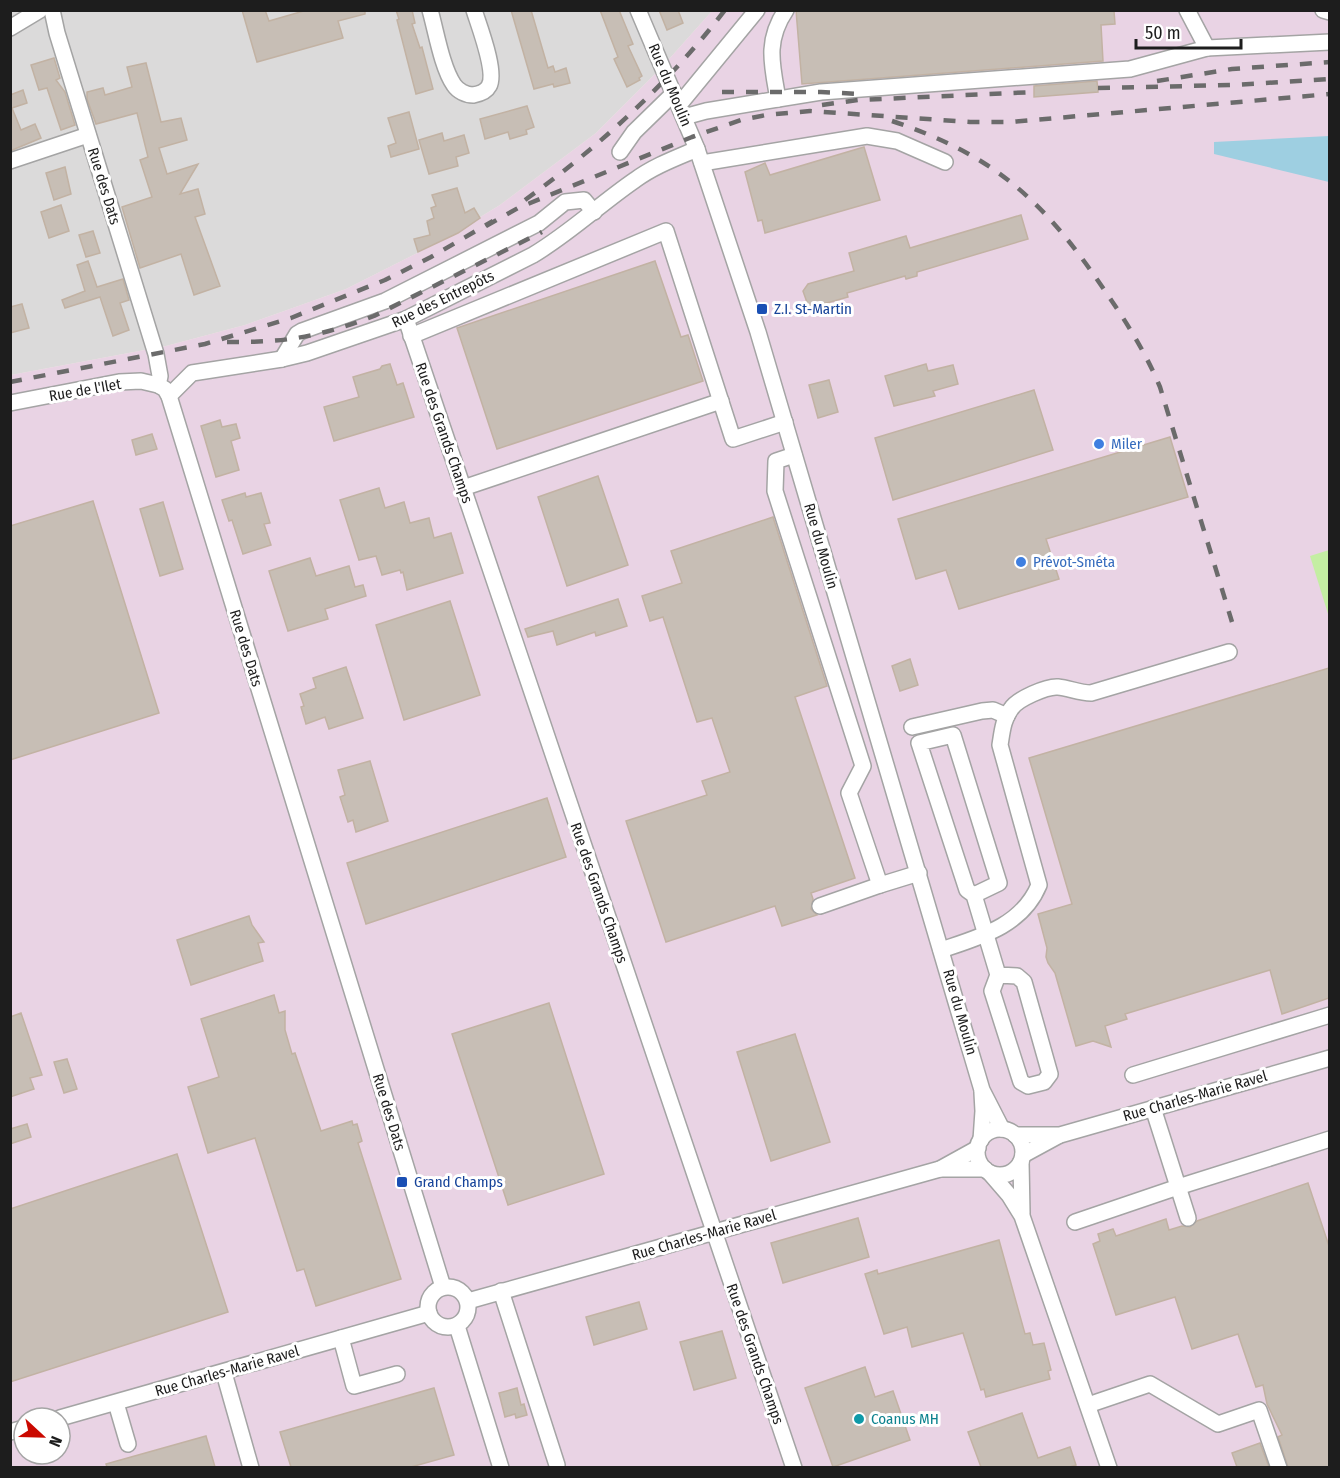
<svg xmlns="http://www.w3.org/2000/svg" width="1340" height="1478" viewBox="0 0 1340 1478" font-family="'Fira Sans Condensed',sans-serif">
<rect width="100%" height="100%" fill="#efebe2"/>
<path fill="#dbdada" d="M11,11h701l-50,56 -66,66 -96,72 -59,36 -95,48 -101,36 -79,21 -155,29z"/>
<path fill="#e9d3e4" fill-rule="evenodd" d="M712,11h617v1456l-1318,1v-1093l155,-29 79,-21 101,-36 95,-48 59,-36 96,-72 66,-66zM24,1418h36v36h-36z"/>
<path fill="#c4eea3" d="M1329,550h1l-1,67 -19,-61z"/>
<path fill="#9ecfe1" d="M1329,136v46l-115,-28v-12z"/>
<g fill="#c7beb5" stroke="#c2b2a3" stroke-width="1.5">
<path d="M242,10h23l4,11 38,-11h58v4l-27,7 5,17 -86,24z"/>
<path d="M396,10h16l3,13 -3,1 8,24 2,-1 11,42 -17,5 -19,-74 2,-1z"/>
<path d="M511,10h20l17,58 5,-2 2,6 11,-4 4,15 -16,4 -1,-3 -19,5z"/>
<path d="M600,10h19l14,34 -5,2 14,30 -3,2 1,2 -13,7 -13,-28 4,-2z"/>
<path d="M659,10h19l5,13 -16,7z"/>
<path d="M796,10l318,1 1,13 -14,1 2,36 -301,23z"/>
<path d="M54,58l6,20 -4,2 9,12 10,33 -14,5 -14,-42 -8,2 -8,-25z"/>
<path d="M146,63l15,59 20,-4 6,22 -28,8 8,26 31,-10 -18,30 18,-5 7,25 -10,3 25,69 -26,9 -13,-41 -41,14 -18,-61 30,-10 -12,-37 8,-3 -11,-44 -41,11 -9,-25v-7l16,-4 2,7 27,-8 -5,-20z"/>
<path d="M1097,81l1,11 -64,5v-11z"/>
<path d="M23,90l4,13 -15,5 9,22 14,-6 6,14 -31,13v-56z"/>
<path d="M527,106l7,21 -8,3 1,4 -17,5 -2,-7 -23,7 -5,-20z"/>
<path d="M409,112l10,37 -28,8 -3,-11 8,-3 -8,-25z"/>
<path d="M442,133l2,8 20,-6 5,18 -13,4 2,9 -29,8 -10,-34z"/>
<path d="M864,147l16,53 -115,33 -3,-13 -4,1 -13,-49 20,-9 5,12z"/>
<path d="M65,167l6,27 -17,6 -8,-27z"/>
<path d="M457,188l8,25 9,-5 6,10 -22,15 -40,19 -4,-13 16,-4 -3,-14 7,-3 -3,-10 5,-2 -4,-11z"/>
<path d="M61,205l8,26 -20,7 -8,-26z"/>
<path d="M1021,215l7,24 -111,33v4l-11,3 -1,-3 -58,17 1,4 -39,11 -6,-17 5,-7 46,-13 -5,-18 57,-17 4,12z"/>
<path d="M93,231l7,22 -14,4 -7,-22z"/>
<path d="M88,261l9,26 26,-8 6,21 -9,3 9,27 -16,6 -13,-39 -35,11 -3,-8 23,-9 -8,-26z"/>
<path d="M655,261l26,76 7,-2 15,46 -206,68 -40,-121z"/>
<path d="M22,304l7,24 -19,5v-26z"/>
<path d="M390,364l7,21 6,-2 11,34 -80,24 -10,-34 35,-10 -6,-20 27,-8 2,-3z"/>
<path d="M926,364l2,7 25,-6 5,19 -25,7 2,5 -41,10 -9,-30z"/>
<path d="M829,380l9,32 -20,6 -9,-33z"/>
<path d="M1034,390l19,60 -160,50 -18,-62z"/>
<path d="M220,420l2,7 14,-3 4,14 -9,3 8,29 -23,7 -15,-51z"/>
<path d="M152,434l5,15 -21,6 -4,-15z"/>
<path d="M1170,437l18,60 -142,42 13,40 -100,30 -13,-39 -30,9 -18,-60z"/>
<path d="M598,476l30,89 -61,21 -29,-89z"/>
<path d="M379,488l6,20 19,-6 6,21 19,-5 5,20 17,-5 12,40 -56,17 -4,-18 -2,1 -1,-3 -18,5 -6,-19 -17,4 -19,-60z"/>
<path d="M245,493l1,4 15,-4 9,30 -6,1 7,21 -28,9 -11,-34 -3,1 -7,-21z"/>
<path d="M93,501l66,212 -149,47v-234z"/>
<path d="M163,502l20,67 -23,7 -20,-67z"/>
<path d="M773,517l54,169 -32,11 60,181 -44,15 2,6 -2,10 6,6 -35,11 -7,-20 -109,36 -40,-121 81,-26 -5,-14 28,-9 -18,-54 -15,4 -34,-105 -13,4 -8,-25 40,-13 -11,-32z"/>
<path d="M310,558l6,18 33,-10 6,21 8,-2 3,11 -41,13 3,10 -40,12 -19,-60z"/>
<path d="M618,599l9,27 -31,10 -1,-4 -38,13 -4,-14 -25,6 -3,-8z"/>
<path d="M450,601l30,94 -76,25 -28,-95z"/>
<path d="M910,659l8,26 -18,6 -8,-25z"/>
<path d="M346,667l17,51 -34,11 -4,-12 -19,7 -5,-17 3,-1 -4,-12 16,-6 -3,-10z"/>
<path d="M1329,668v330l-47,16 -12,-44 -145,44 2,5 -22,7 6,21 -18,-6 -17,5 -21,-73 -7,-10 -2,-6 1,-9 -9,-34 34,-10 -43,-146z"/>
<path d="M370,761l18,60 -32,11 -3,-12 -5,2 -8,-25 5,-2 -7,-25z"/>
<path d="M547,798l19,59 -200,67 -19,-61z"/>
<path d="M249,916l3,9 12,17 -6,1 5,18 -72,24 -14,-45z"/>
<path d="M274,995l5,18 6,-2v19l7,24 3,-1 26,78 31,-10 1,4 4,-1 5,17 -4,2 43,136 -85,27 -12,-37 -7,2 -42,-133 -47,15 -20,-66 31,-10 -18,-58z"/>
<path d="M549,1003l55,171 -96,31 -56,-171z"/>
<path d="M21,1013l21,62 -12,3 4,11 -24,8v-80z"/>
<path d="M795,1034l35,108 -59,19 -34,-109z"/>
<path d="M67,1059l10,30 -13,4 -10,-31z"/>
<path d="M27,1124l4,13 -21,7v-15z"/>
<path d="M177,1154l51,158 -218,70v-173z"/>
<path d="M1308,1183l21,63v221h-41l-10,-30 4,-2 -15,-31 -4,-19 -7,2 -18,-53 -46,15 -17,-52 -59,18 -23,-71 7,-3 -2,-7 15,-5 3,7 50,-17 3,11 13,-4 8,1 7,-6z"/>
<path d="M858,1218l11,39 -86,26 -12,-40z"/>
<path d="M999,1240l26,94 5,-1 3,12 11,-2 7,27 -3,1 2,8 -64,18 -2,-8 -3,1 -18,-57 -51,14 -5,-20 -23,7 -19,-60 12,-4 1,4z"/>
<path d="M639,1302l8,27 -53,16 -8,-28z"/>
<path d="M722,1331l14,47 -42,12 -14,-48z"/>
<path d="M865,1367l10,30 18,-6 17,49 -77,27 -28,-79z"/>
<path d="M434,1388l20,67 -43,12h-120l-11,-35z"/>
<path d="M517,1388l4,17 3,-1 3,11 -11,3 -1,-4 -10,3 -6,-24z"/>
<path d="M1022,1413l16,45 32,-11 6,18 -6,2h-89l-13,-35z"/>
<path d="M206,1436l9,31h-108l-1,-3z"/>
<path d="M1260,1443l9,24h-32l-5,-14z"/>
</g>
<g fill="none" stroke-linecap="round" stroke-linejoin="round">
<defs>
<g id="minor">
<path d="M52,10l5,23 99,321 4,22 -2,9"/>
<path d="M430,10c6,21 12,58 24,75 4,6 12,10 19,10 6,-1 13,-3 16,-9 8,-14 -10,-60 -15,-76"/>
<path d="M638,10l59,139 61,183 224,758 20,39"/>
<path d="M1187,10l20,38"/>
<path d="M1323,10l7,2"/>
<path d="M10,28l30,-18"/>
<path d="M778,99c-6,-34 -13,-58 8,-89"/>
<path d="M679,105l78,-95"/>
<path d="M684,117l22,-6 115,-19 309,-23 77,-21 123,-6"/>
<path d="M620,152l14,-20 40,-39"/>
<path d="M10,161l78,-26"/>
<path d="M702,163l165,-27 30,5 48,21"/>
<path d="M406,319l388,1149"/>
<path d="M411,336l255,-105 67,208 52,-17"/>
<path d="M282,359l15,-25 5,-3 83,-30 154,-78 26,-21 19,-2 10,12"/>
<path d="M169,396l23,-23 90,-14 25,-6 99,-34 127,-64c37,-22 67,-51 102,-75 19,-14 41,-22 62,-31"/>
<path d="M10,403l109,-21 22,-1 17,4 7,4 4,7 274,891"/>
<path d="M794,455l-18,6 -1,30 88,275 -14,27 31,92 39,-12"/>
<path d="M463,488l258,-87"/>
<path d="M912,727l70,-16 11,-1 14,6"/>
<path d="M974,895l25,-12 -46,-148 -34,8 48,147 7,5 24,80 -6,16 29,91 7,4 16,-4 6,-8 -26,-92 -7,-6 -19,-1"/>
<path d="M820,906l60,-21"/>
<path d="M941,950c39,-13 81,-24 98,-65l-39,-140c2,-12 3,-26 11,-36 6,-10 36,-23 47,-22 11,1 21,6 33,6l138,-41"/>
<path d="M1133,1075l197,-60"/>
<path d="M1153,1108l35,110"/>
<circle cx="1000" cy="1152" r="23"/>
<path d="M1015,1135h45l270,-77"/>
<path d="M981,1140l2,-29 -1,-18"/>
<path d="M1023,1155l35,-19"/>
<path d="M1021,1162l1,51"/>
<path d="M940,1169h45"/>
<path d="M990,1173l19,22 13,21 87,252"/>
<path d="M1075,1222l103,-35 152,-48"/>
<circle cx="448" cy="1307" r="20"/>
<path d="M501,1291l56,174"/>
<path d="M468,1301l472,-132 38,-21"/>
<path d="M457,1326l44,142"/>
<path d="M341,1338l13,48 43,-12"/>
<path d="M224,1373l27,95"/>
<path d="M116,1403l12,41"/>
<path d="M1088,1405l62,-21 68,40 41,-14 20,58"/>
<path d="M60,1418l369,-105"/>
<path d="M10,1432l14,-4"/>
</g>
</defs>
<use href="#minor" stroke="#a4a4a4" stroke-width="18"/>
<use href="#minor" stroke="#fff" stroke-width="15"/>
<g stroke="#6b6b6b" stroke-width="4.5" stroke-dasharray="12 12" stroke-linecap="butt">
<path d="M1157,81l75,-12 98,-7"/>
<path d="M1098,88l135,-3 97,-6"/>
<path d="M722,92h99l40,2"/>
<path d="M822,105l36,-5 176,-8"/>
<path d="M892,121c102,34 151,79 211,167 22,32 42,63 57,99l72,235"/>
<path d="M525,200c75,-54 144,-117 200,-190"/>
<path d="M486,226l32,-18 174,-71 49,-17 25,-5 44,-4 160,11h41l319,-28"/>
<path d="M227,342c14,0 28,0 42,-1 37,-2 71,-12 105,-25l168,-84"/>
<path d="M10,382l195,-38 86,-26 94,-38 46,-23 62,-36"/>
</g>
</g>
<g fill="#1a4fb4" stroke="#fff" stroke-width="2">
<rect x="756" y="303" width="12" height="12" rx="3"/>
<rect x="396" y="1176" width="12" height="12" rx="3"/>
</g>
<g fill="#3f7fe0" stroke="#fff" stroke-width="2">
<circle cx="1099" cy="444" r="6"/>
<circle cx="1021" cy="562" r="6"/>
</g>
<circle fill="#0f9aa8" stroke="#fff" stroke-width="2" cx="859" cy="1419" r="6"/>
<g text-anchor="middle" stroke-width="6" stroke-linejoin="round" paint-order="stroke">
<g font-size="15" fill="#1d1d1d" stroke="#fff">
<text transform="translate(670 85) rotate(67)" y="5">Rue du Moulin</text>
<text transform="translate(104 186) rotate(73)" y="5">Rue des Dats</text>
<text transform="translate(443 299) rotate(-26)" y="5">Rue des Entrepôts</text>
<text transform="translate(85 390) rotate(-10)" y="5">Rue de l'Ilet</text>
<text transform="translate(444 433) rotate(71)" y="5">Rue des Grands Champs</text>
<text transform="translate(821 546) rotate(74)" y="5">Rue du Moulin</text>
<text transform="translate(246 648) rotate(73)" y="5">Rue des Dats</text>
<text transform="translate(599 893) rotate(71)" y="5">Rue des Grands Champs</text>
<text transform="translate(960 1012) rotate(74)" y="5">Rue du Moulin</text>
<text transform="translate(1195 1096) rotate(-16)" y="5">Rue Charles-Marie Ravel</text>
<text transform="translate(389 1112) rotate(73)" y="5">Rue des Dats</text>
<text transform="translate(704 1235) rotate(-16)" y="5">Rue Charles-Marie Ravel</text>
<text transform="translate(755 1354) rotate(71)" y="5">Rue des Grands Champs</text>
<text transform="translate(227 1371) rotate(-16)" y="5">Rue Charles-Marie Ravel</text>
</g>
<g font-size="15" fill="#164399" stroke="#fff" text-anchor="start">
<text x="774" y="314">Z.I. St-Martin</text>
<text x="414" y="1187">Grand Champs</text>
</g>
<g font-size="15" fill="#366cbe" stroke="#fff" text-anchor="start">
<text x="1111" y="449">Miler</text>
<text x="1033" y="567">Prévot-Sméta</text>
</g>
<g font-size="15" fill="#0d838f" stroke="#fff" text-anchor="start">
<text x="871" y="1424">Coanus MH</text>
</g>
</g>
<rect width="1340" height="1478" fill="none" stroke="#1d1d1d" stroke-width="24"/>
<g transform="translate(42 1436) rotate(112)"><circle r="28" fill="#ffffff" stroke="#a5a5a5" stroke-width="1.5"/>
<path d="M0-4.5L10 22L0 15L-10 22Z" fill="#ca0900"/>
<text y="-9" font-size="16" font-weight="bold" text-anchor="middle" fill="#1d1d1d">N</text>
</g>
<path d="M1136 39v9h105v-9" fill="none" stroke="#1d1d1d" stroke-width="3"/>
<text x="1145" y="39" font-size="18" fill="#1d1d1d" stroke="#ffffff" stroke-width="4.5" paint-order="stroke">50 m</text>
</svg>
